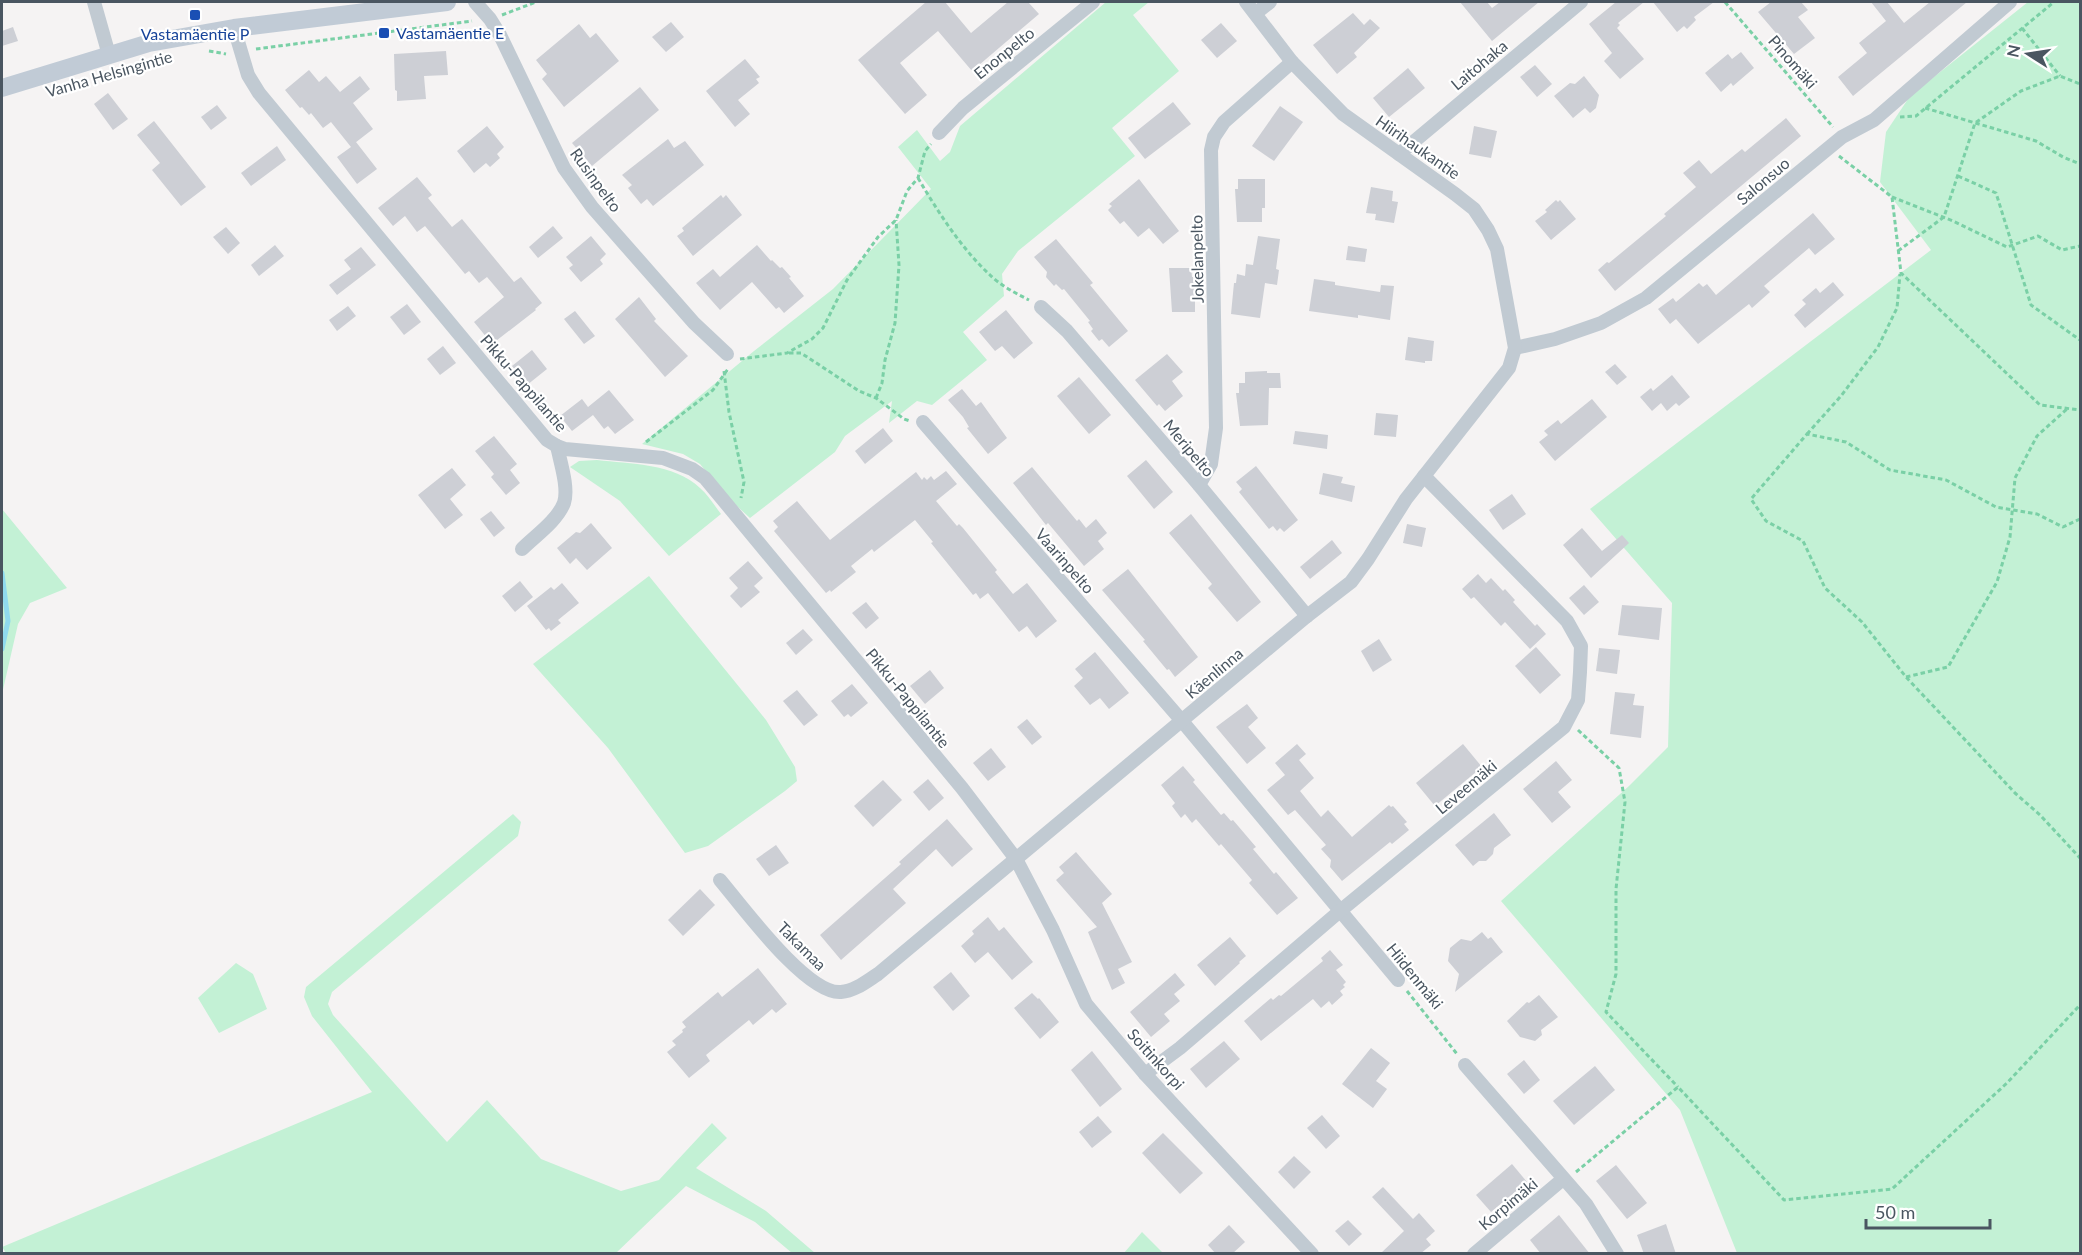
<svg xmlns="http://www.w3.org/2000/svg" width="2082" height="1255" viewBox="0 0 2082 1255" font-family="Lato,sans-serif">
<rect width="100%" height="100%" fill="#f5f3f3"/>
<g fill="#c3f1d5">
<path d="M1106,2h43l-16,13 46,56 -67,57 23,28 -117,95 -16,23 2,22 -41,36 24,28 -55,45 -15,-4 -28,22 3,-22 -47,35 -10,16 -85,66 -22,-20 -28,-34 -17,-10 -41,-10 112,-93 79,-62 98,-100 -33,-42 19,-17 23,31 10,-9 10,-26z"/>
<path d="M2028,2h52v1251h-343l-57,-143 -179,-209 128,-115 39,-39 4,-144 -82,-94 341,-259 -51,-68 6,-50 24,-36z"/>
<path d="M597,460c33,4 77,3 103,28 8,7 14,17 21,26l-52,42 -49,-55 -50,-34 9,-6z"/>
<path d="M2,509l65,79 -37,15 -12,21 -16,70z"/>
<path d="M649,576l117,144 29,47 2,14 -12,10 -77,55 -23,7 -77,-105 -75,-84z"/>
<path d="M513,814l8,8 -3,14 -186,156 -4,12 5,11 114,127 40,-42 54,59 80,32 38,-11 53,-57 15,15 -31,30 70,43 49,42h-23l-37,-31 -69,-36 -70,67h-610l-4,-6 370,-155 -60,-76 -8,-19 2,-10z"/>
<path d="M236,963l17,11 14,35 -48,24 -21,-35z"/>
<path d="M1142,1232l21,21h-39z"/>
</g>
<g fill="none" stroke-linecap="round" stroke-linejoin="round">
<path stroke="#90daee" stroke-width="5" d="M2,573l6,48 -6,28"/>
</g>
<g fill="#cdcfd5">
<path d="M926,2h19l26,31 37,-31h20l11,12 -67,57 -34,-40 -38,32 27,32 -22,19 -47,-54z"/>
<path d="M1460,2h27l5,6 8,-6h39l-47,39z"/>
<path d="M1616,2h28l-26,21 2,2 -3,3 27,31 -24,20 -16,-18 8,-8 -23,-29z"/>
<path d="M1653,2h61l-20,15 2,3 -9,9 -3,-3 -7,6z"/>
<path d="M1771,2h30l7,8 -10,7 17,21 -21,16 -36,-42z"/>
<path d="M1871,2h16l17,21 26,-21h37l-114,94 -15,-19 29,-24 -8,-10 27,-22z"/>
<path d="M1353,13l11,12 6,-6 10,9 -26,25 3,4 -20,17 -24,-29z"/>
<path d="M671,22l13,15 -18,15 -14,-15z"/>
<path d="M1221,23l16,18 -20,17 -16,-18z"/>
<path d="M579,24l11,14 6,-5 23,28 -55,46 -22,-28 5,-5 -11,-14z"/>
<path d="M13,27l5,14 -16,5v-15z"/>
<path d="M446,51l2,24 -24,1 2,23 -29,2v-10l-2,-1 -1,-36z"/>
<path d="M1741,52l13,16 -21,18 -2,-3 -10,9 -16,-19 23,-19 4,5z"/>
<path d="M745,59l15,18 -4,2 3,4 -21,17 12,14 -15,13 -29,-36z"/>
<path d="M1535,65l17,19 -15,13 -17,-20z"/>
<path d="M1408,68l17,20 -36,29 -16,-19z"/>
<path d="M309,70l10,12 7,-6 14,16 20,-16 10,13 -17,14 20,26 -22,17 5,-4 21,27 -20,15 -20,-27 14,-10 -20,-25 -8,6 -12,-15 -2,2 -7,-8 -2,1 -15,-18z"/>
<path d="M1584,76l15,19 -3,13 -6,5 -5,-5 -12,10 -19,-22 16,-13 5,1z"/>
<path d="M640,87l19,23 -67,56 -20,-23z"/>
<path d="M108,93l20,26 -15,11 -19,-26z"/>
<path d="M1173,102l18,22 -46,35 -17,-21z"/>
<path d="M217,105l10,13 -16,12 -10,-13z"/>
<path d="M1280,106l23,16 -29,39 -22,-15z"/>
<path d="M1786,118l15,18 -186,155 -17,-21 9,-8 2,1 57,-47 -2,-2 32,-27 -13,-14 16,-13 12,14 31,-25 3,3z"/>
<path d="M154,121l52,66 -25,19 -29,-36 8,-7 -23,-28z"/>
<path d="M487,126l17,21 -7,7 3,4 -10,9 -4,-4 -12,10 -17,-22z"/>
<path d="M1474,126l23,5 -6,27 -22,-4z"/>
<path d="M668,139l6,9 11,-7 19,24 -51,41 -6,-7 -6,5 -13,-16 4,-3 -10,-10z"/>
<path d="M277,146l9,14 -35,26 -10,-13z"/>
<path d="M417,177l15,18 -4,3 24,29 10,-8 52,63 7,-5 21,26 -7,6 1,1 -44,34 -18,-22 30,-25 -17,-20 -8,6 -10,-12 -4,3 -40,-48 -8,6 -12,-16 -12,10 -15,-18z"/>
<path d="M1139,179l40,52 -16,13 -14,-16 -11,9 -14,-16 -4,3 -12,-14 4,-4 -3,-2z"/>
<path d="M1238,179h27v29h-3v14h-25l-2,-33h3z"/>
<path d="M1371,187l22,4 -1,10 6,1 -4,21 -19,-3 1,-6 -10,-1z"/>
<path d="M721,195l2,3 3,-3 16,20 -49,41 -16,-20 7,-5 -2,-3z"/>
<path d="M1556,200l2,2 2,-2 16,19 -25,21 -16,-19 12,-9 -2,-2z"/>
<path d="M1813,213l22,26 -20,16 -6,-7 -45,38 6,6 -18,16 -3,-4 -51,40 -22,-25 -6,5 -12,-15 15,-11 3,4 23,-19 4,4 4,-3 9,11z"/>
<path d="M553,226l10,12 -25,20 -9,-11z"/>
<path d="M226,227l14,16 -12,11 -15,-17z"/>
<path d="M591,236l15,18 -6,6 3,4 -22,18 -12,-14 4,-3 -7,-8z"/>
<path d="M1258,236l22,3 -4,30 3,1 -2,15 -12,-2 -5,35 -29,-4 3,-31h2l1,-9 8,2 1,-12 7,1z"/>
<path d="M1056,239l37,44 -3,2 38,46 -19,16 -7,-8 -3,2 -8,-10 2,-2 -5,-7 2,-1 -26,-32 -2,1 -6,-6 -2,2 -8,-9 1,-5 -13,-15z"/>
<path d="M275,245l9,11 -25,20 -8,-11z"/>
<path d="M757,245l14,16 1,-1 8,8 2,-1 9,10 -2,1 15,18 -20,17 -5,-6 -3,2 -24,-27 -32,28 -24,-27 17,-14 7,8z"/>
<path d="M1348,246l19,3 -2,13 -19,-2z"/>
<path d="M361,247l15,18 -39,30 -8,-10 22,-16 -7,-9z"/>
<path d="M1169,268h22l1,9h3v35h-23z"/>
<path d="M1314,279l21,3v3l45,7 1,-7 13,1 -4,34 -32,-5v3l-49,-7z"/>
<path d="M1833,282l11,13 -39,33 -11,-13 12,-11 -4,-4 14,-12 4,5z"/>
<path d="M639,297l17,22 -2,2 34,35 -23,21 -50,-58z"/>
<path d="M407,304l14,18 -17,13 -14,-18z"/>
<path d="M348,306l8,10 -19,15 -8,-11z"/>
<path d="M1006,310l27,33 -19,16 -12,-13 -7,5 -16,-19z"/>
<path d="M575,311l20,25 -11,8 -20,-25z"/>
<path d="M1408,337l26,4 -2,20h-7v2l-20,-3z"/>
<path d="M443,346l13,17 -16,12 -13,-16z"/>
<path d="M532,350l15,19 -20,16 -15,-19z"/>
<path d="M1167,354l16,18 -11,9 11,15 -18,15 -6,-7 -2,2 -22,-26z"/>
<path d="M1615,364l12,13 -10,8 -12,-13z"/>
<path d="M1267,371v2h13l1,15h-12l-1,37 -28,1 -4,-33h3v-10h6v-11z"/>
<path d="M1672,375l18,22 -11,9 -3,-3 -9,8 -6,-8 -9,8 -12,-14 11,-9 2,3z"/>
<path d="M1079,377l32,38 -22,19 -32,-38z"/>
<path d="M962,389l14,17 5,-4 26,36 -19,16 -21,-26 2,-1 -6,-10 -15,-17z"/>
<path d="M609,390l25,30 -19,14 -7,-8 -4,3 -11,-14 -21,16 -12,-15 22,-17 6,8z"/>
<path d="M1592,399l15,18 -52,44 -16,-19 9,-7 -4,-4 14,-11 3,4z"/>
<path d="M1376,413l22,2 -2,22 -22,-2z"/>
<path d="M883,428l10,13 -28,23 -10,-13z"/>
<path d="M1295,431l33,4 -1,14 -34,-5z"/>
<path d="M494,436l23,28 -7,6 10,13 -14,12 -15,-18 3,-3 -19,-23z"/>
<path d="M1146,460l27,32 -19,17 -27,-33z"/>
<path d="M1256,466l42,54 -14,12 -4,-4 -3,3 -4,-5 -4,3 -30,-37 3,-3 -6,-7z"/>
<path d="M1032,467l45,54 2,-2 7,9 10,-9 11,14 -9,8 6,8 -20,17 -36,-43 -2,2 -33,-42z"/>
<path d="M452,468l14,17 -16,14 13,16 -18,14 -27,-34z"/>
<path d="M946,471l11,13 -21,17 21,25 2,-2 4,4 34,42 -2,2 18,22 14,-11 30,38 -21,17 -9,-12 -8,6 -31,-39 -8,6 -4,-6 -3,2 -42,-52 2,-1 -18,-22 -41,32 -2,-3 -21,17 5,6 -25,20 -1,-2 -4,3 -52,-62 4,-4 -5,-6 24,-20 33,39 86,-68 6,8 2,-3 3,3 4,-4 3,4z"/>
<path d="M1323,473l20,4 -2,6 14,3 -3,16 -33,-8z"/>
<path d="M1512,494l14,20 -23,16 -14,-20z"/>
<path d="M491,511l14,17 -11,9 -14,-18z"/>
<path d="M1191,514l70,88 -24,20 -29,-34 4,-4 -43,-51z"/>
<path d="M591,523l21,25 -25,22 -11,-12 -6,6 -13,-16 19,-16 4,1z"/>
<path d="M1407,524l19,4 -4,19 -19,-4z"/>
<path d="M1582,528l20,23 20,-16 7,8 -38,35 -28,-33z"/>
<path d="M1332,540l10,13 -32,26 -10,-12z"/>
<path d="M748,561l15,17 -9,8 6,6 -19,16 -11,-12 8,-8 -9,-10z"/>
<path d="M1128,569l70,88 -23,20 -6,-8 -2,1 -24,-29 2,-1 -43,-50z"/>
<path d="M1478,574l8,9 5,-5 12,13 2,-2 10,11 -2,2 22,24 2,-2 9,10 -16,15 -25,-27 -4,4 -27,-29 -3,2 -9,-10z"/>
<path d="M520,581l13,16 -18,15 -13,-16z"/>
<path d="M562,583l17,20 -21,17 3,3 -10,8 -2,-3 -3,2 -19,-24 24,-19 3,3z"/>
<path d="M1584,585l15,17 -15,13 -15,-17z"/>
<path d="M866,602l13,16 -13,11 -14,-16z"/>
<path d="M1622,605l40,3 -3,32 -41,-5z"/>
<path d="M803,629l10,11 -17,15 -10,-12z"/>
<path d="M1379,639l13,21 -19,12 -12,-21z"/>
<path d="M1536,647l25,28 -21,19 -25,-28z"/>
<path d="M1599,648l21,2 -3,24 -21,-3z"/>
<path d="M1095,652l34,41 -20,16 -9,-11 -10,7 -16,-19 9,-8 -8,-9z"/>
<path d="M930,670l14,18 -19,16 -15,-18z"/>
<path d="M852,684l16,19 -17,14 -3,-3 -4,3 -13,-16z"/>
<path d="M797,690l21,25 -14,11 -21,-25z"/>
<path d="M1615,692l20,2 -2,11 11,1 -3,32 -31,-4z"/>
<path d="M1247,704l11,14 -10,9 18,21 -19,16 -31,-37z"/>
<path d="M1027,719l15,18 -10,8 -15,-18z"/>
<path d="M1297,744l9,10 -7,6 15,18 -14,13 21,26 7,-7 24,27 37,-32 2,2 2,-1 14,16 -3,2 5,6 -17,14 -2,-2 -48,39 -12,-14 1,-7 -10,-11 5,-4 -31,-35 -7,5 -21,-25 18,-15 -10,-12z"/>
<path d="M1463,744l19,23 -47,39 -19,-23z"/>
<path d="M991,748l15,19 -18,14 -15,-18z"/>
<path d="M1556,761l16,19 -14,12 13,15 -19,16 -29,-34z"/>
<path d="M1183,766l12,14 -2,2 28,33 3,-2 7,8 2,-1 23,27 -3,2 21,25 2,-2 22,26 -21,17 -28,-32 3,-3 -31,-36 -2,2 -23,-27 -4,4 -7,-9 -4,4 -9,-12 3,-3 -14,-18z"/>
<path d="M928,779l16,19 -15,13 -16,-19z"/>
<path d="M883,780l19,20 -29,27 -19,-21z"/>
<path d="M1494,813l17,22 -17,13 -1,6 -7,7h-7l-6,5 -18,-21z"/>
<path d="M947,819l26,30 -21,18 -16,-18 -43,40 13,14 -65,57 -21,-25 81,-71 -2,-2z"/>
<path d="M776,845l13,18 -20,13 -13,-17z"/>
<path d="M1076,852l36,42 -10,9 30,59 -14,7 7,14 -13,7 -24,-58 9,-5 -41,-47 8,-7 -5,-6z"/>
<path d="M700,889l15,16 -32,31 -15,-16z"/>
<path d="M988,917l11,14 5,-4 29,35 -21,18 -24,-28 -13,11 -14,-17 13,-12 -2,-3z"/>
<path d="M1482,932l6,7 3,-2 12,15 -48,40 4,-18 -11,-13 2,-13 11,-9 10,2z"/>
<path d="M1230,937l16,19 -7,6 1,1 -25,23 -18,-21z"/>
<path d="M1330,950l13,15 -7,5 10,12 -3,3 2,2 -5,4 3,4 -11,10 -3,-4 -8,7 -8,-9 -52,42 -17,-20 27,-23 2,2 6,-5 2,1 42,-35 -2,-3z"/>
<path d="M758,968l29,36 -11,9 -4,-4 -19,16 -4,-5 -43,35 4,6 -21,17 -22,-26 9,-7 -4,-4 11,-9 -1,-2 4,-3 -4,-5 36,-30 4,5z"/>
<path d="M951,972l19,24 -17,15 -20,-24z"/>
<path d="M1175,973l10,12 -11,9 6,7 -16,13 6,7 -19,16 -21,-25z"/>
<path d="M1032,993l6,6 1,-1 20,24 -19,17 -26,-31z"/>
<path d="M1539,995l19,22 -17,13 1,5 -7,6 -15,-4 -13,-16 20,-19 2,1z"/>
<path d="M1224,1041l16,18 -34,29 -16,-19z"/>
<path d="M1371,1048l19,15 -14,18 11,8 -14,19 -31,-24z"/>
<path d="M1092,1051l30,38 -22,18 -29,-37z"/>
<path d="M1524,1060l16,20 -16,14 -17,-20z"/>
<path d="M1595,1066l20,24 -41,35 -21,-24z"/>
<path d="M1322,1115l18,21 -14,13 -19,-21z"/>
<path d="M1098,1116l14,16 -20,16 -13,-16z"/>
<path d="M1163,1133l40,40 -23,21 -38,-41z"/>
<path d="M1294,1156l17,16 -17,17 -16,-17z"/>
<path d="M1512,1164l15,18 -36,30 -15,-17z"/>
<path d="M1616,1165l31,38 -20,16 -31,-38z"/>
<path d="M1383,1187l30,32 6,-6 16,18 -9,8 5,6 -11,9h-40l24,-23 -32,-34z"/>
<path d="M1559,1215l31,39h-49l-11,-14z"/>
<path d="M1348,1220l14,14 -13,12 -14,-15z"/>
<path d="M1666,1224l10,30h-32l-7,-19z"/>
<path d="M1229,1225l16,17 -13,12h-16l-8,-9z"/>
</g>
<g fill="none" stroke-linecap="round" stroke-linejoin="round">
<g stroke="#7ad0a6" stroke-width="3" stroke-dasharray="4.5 3" stroke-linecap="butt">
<path d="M1725,2l108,125"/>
<path d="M502,15l34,-13"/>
<path d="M2022,28l38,48"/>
<path d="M256,49l216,-28"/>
<path d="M209,51l17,3"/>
<path d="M1925,108l111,33 27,16 17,7"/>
<path d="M1900,117l16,-1 138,-114"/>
<path d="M1839,156l53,41 9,76 139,132 40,5"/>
<path d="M1958,176l38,17 35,112 49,35"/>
<path d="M918,178c20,34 43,70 72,97 10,10 25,18 39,25"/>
<path d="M1892,197l61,24 54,26 31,-11 24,14 18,-4"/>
<path d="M1898,251l46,-34 31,-94 46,-32 39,-15 20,8"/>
<path d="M789,353h12l58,38 17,7 28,21 6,2"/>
<path d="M740,359l47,-6 25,-14 11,-11 24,-48 31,-43 18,-17 11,-29 11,-13 7,-27 6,-7"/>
<path d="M724,371l5,41 15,70 -3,16"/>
<path d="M876,398l6,-15 3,-23 10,-37 4,-58 -3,-45"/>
<path d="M1807,434l34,-38 37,-49 19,-39 3,-34"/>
<path d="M646,442l67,-52 15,-21"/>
<path d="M2080,519l-17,8 -26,-13 -41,-7 -50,-27 -56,-10 -44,-28 -39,-8 -56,65 15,22 37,20 22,47 37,34 44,55 109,116 25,22 40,43"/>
<path d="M1906,677l42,-10 49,-85 13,-45 5,-59 22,-42 30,-27"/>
<path d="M1578,730l41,38 6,34 -9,87v85l-10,38 72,75"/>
<path d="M1407,991l50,63"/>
<path d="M1576,1172l102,-85 106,113 108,-11 115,-106 73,-78"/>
</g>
<g stroke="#c1cad2" stroke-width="14">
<path d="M94,2l15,53"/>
<path d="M475,2l15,17 10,16 64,133 28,39 102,116 33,31"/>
<path d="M1256,13l14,-11"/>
<path d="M234,28l14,47 11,18 288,347 10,6 8,3 98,9 29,11 13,9 257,310 54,71 37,71 33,74 59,70 167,180"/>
<path d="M939,133l24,-25 130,-106"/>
<path d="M1399,154l182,-152"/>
<path d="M1041,307l26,24 132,154 108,131"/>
<path d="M1515,348l40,-9 46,-16 45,-25 196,-161 32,-17 136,-118"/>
<path d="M923,422l259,299 216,259"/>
<path d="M1199,485l12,-21 5,-36 -5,-278 3,-13 10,-15 68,-60"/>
<path d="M522,549c13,-13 35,-28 42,-46 5,-15 -4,-42 -7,-57"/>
<path d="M720,880c22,26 87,115 121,112 14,-1 26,-11 37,-18l429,-358 44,-34 17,-23 38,-60 103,-131 6,-20 -18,-99 -9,-19 -14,-21 -19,-15 -112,-80 -51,-52 -46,-60"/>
<path d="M1465,1065l121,139 31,50"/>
<path d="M1145,1074l35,-26 160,-137 224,-184 14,-27 2,-28 1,-26 -14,-25 -143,-145"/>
<path d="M1474,1254l89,-75"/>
</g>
<path stroke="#c1cbd6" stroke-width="18" d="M2,88l147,-45 85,-15 213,-26"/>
</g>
<g fill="#1a4fb4" stroke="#fff" stroke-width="2">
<rect x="189" y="9" width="12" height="12" rx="3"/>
<rect x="378" y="27" width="12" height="12" rx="3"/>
</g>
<g text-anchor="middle" stroke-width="4.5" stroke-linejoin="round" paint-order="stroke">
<g font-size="16" fill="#164399" stroke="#fff" text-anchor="start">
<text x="396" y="39">Vastamäentie E</text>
<text x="195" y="40" text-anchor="middle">Vastamäentie P</text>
</g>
<g font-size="16" fill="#4a5661" stroke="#fff">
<text transform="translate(1004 53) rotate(-39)" y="6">Enonpelto</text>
<text transform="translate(1793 62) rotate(49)" y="6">Pinomäki</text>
<text transform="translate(1479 65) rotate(-40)" y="6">Laitohaka</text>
<text transform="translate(109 74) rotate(-16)" y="6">Vanha Helsingintie</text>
<text transform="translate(1418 147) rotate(35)" y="6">Hiirihaukantie</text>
<text transform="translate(596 180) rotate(54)" y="6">Rusinpelto</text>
<text transform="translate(1763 181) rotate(-40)" y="6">Salonsuo</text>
<text transform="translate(1197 259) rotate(-91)" y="6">Jokelanpelto</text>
<text transform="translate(524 383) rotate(49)" y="6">Pikku-Pappilantie</text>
<text transform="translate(1189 448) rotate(50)" y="6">Meripelto</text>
<text transform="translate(1065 561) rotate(49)" y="6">Vaarinpelto</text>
<text transform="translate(1214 673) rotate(-40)" y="6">Käenlinna</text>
<text transform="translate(908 698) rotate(51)" y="6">Pikku-Pappilantie</text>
<text transform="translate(1466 787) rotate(-40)" y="6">Leveemäki</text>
<text transform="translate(802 946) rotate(45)" y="6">Takamaa</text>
<text transform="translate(1415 976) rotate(51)" y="6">Hiidenmäki</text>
<text transform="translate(1156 1059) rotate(48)" y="6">Soitinkorpi</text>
<text transform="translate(1508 1204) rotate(-40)" y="6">Korpimäki</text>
</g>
</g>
<rect width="2082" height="1255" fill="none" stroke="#4a5661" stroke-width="6"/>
<g transform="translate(2028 54) rotate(282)" stroke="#ffffff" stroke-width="4.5" paint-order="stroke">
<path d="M0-4.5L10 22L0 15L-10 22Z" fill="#4a5661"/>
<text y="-9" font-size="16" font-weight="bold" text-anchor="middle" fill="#4a5661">N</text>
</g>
<path d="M1866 1219v9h124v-9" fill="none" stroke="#4a5661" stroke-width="3"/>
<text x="1875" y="1219" font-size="18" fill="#4a5661" stroke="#ffffff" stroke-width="4.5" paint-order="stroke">50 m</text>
</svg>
